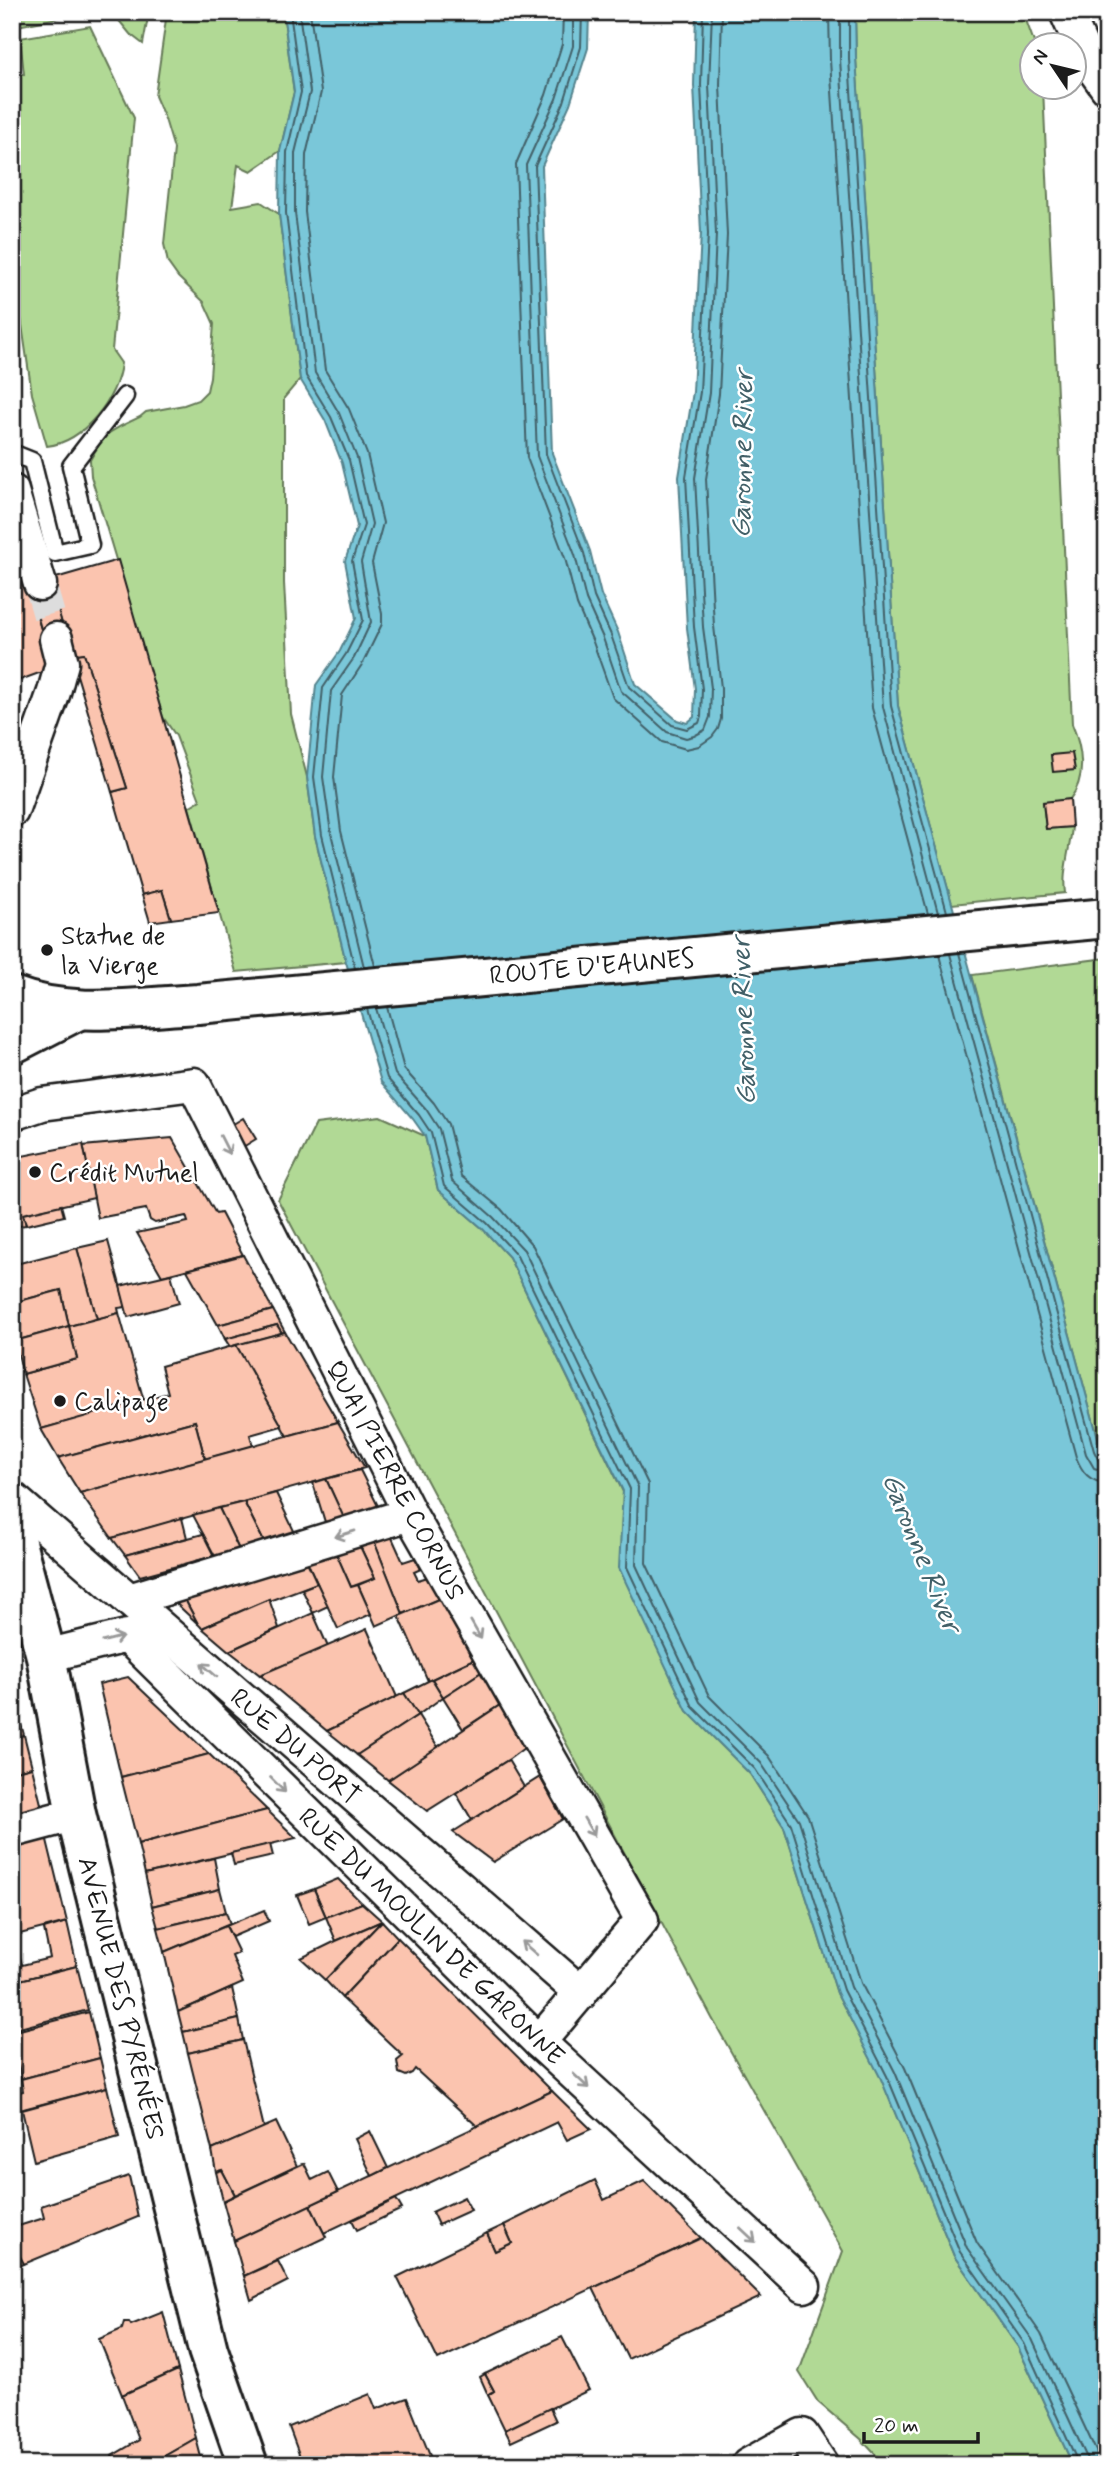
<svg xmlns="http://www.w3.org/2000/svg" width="1119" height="2477" viewBox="0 0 1119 2477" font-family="Mynerve,sans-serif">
<rect width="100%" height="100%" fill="#fff"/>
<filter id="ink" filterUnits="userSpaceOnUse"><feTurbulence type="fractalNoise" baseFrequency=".0143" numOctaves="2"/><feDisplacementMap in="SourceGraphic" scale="14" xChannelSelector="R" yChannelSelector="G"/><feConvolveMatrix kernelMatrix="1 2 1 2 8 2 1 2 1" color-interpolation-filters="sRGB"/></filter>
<g filter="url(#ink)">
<g fill="#b1d995" stroke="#667a58" stroke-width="2">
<path d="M12,12h71l1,1 -72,14z"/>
<path d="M112,12h37l-6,32 -13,-10z"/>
<path d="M167,12h116l11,80 -14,59 -29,20 -13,-6 -6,42 29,-5 18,12 21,165 -16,19v185l7,131 16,63 8,59 31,126 -110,10 -47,-165 11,-7 -24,-64 -13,-19 -72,-241 -1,-16 14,-24 17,-10 19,-9 6,-5 38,-7 14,-5 9,-9 3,-14 4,-53 -10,-22 -26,-25 -10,-14 -4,-19 10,-95 -9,-30 -10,-23z"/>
<path d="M855,12h168l12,33 -3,1v42h11l29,636c10,24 15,54 -2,75l-27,4 3,26 26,-2c-2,22 -10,45 -7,66l-113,11 -54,-198 -42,-648z"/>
<path d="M90,26l44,92 -22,232 9,13c-3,34 -37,79 -74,83l-15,-52 -11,-76 -9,2v-245l12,-1 -4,-36z"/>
<path d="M1107,958v505l-6,-14 -129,-474z"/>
<path d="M380,1116l45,20 13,54 44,38 27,29 114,235 -3,76 67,143 63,63 34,53 53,166 44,85 73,178 64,91 55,118h-188l-24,-26 -43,-37 -19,-30 44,-121 -131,-233 -434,-818 38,-76z"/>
</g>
<path fill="#7ac7d9" stroke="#54838d" stroke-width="2" d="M283,12h306l-1,36 -18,56 -28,62 10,287 38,98 11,44 17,37 17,52 42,36 10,3 7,-6 1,-28 -8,-61 -8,-151 14,-85 8,-159 -7,-148 2,-73h159l1,46 42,648 203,743 6,14v1002h-34l-55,-118 -64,-91 -73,-177 -44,-86 -53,-166 -34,-53 -63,-63 -68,-143 4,-77 -114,-234 -27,-29 -44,-38 -13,-54 -12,-17 -32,-37 -35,-120 -31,-126 -8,-59 9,-92 24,-34 16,-33 -11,-57 12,-35 -15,-63 -17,-43 -25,-41 -21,-165 1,-63 14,-59z"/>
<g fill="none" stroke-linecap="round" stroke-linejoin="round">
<g stroke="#426068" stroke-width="2">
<path d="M290,12l11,80 -14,60 -1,61 20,163 25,41 18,43 15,65 -12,36 11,59 -17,34 -23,34 -9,89 8,58 33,133"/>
<path d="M299,12l11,80 -15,61v60l20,160 24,40 18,45 15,66 -11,38 10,60 -17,36 -23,33 -8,86 8,56 33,134"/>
<path d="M310,12l11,80 -15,63 -1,57 20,158 24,39 18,45 16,69 -11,40 10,51v10l-19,39 -21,32 -8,82 7,54 34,135"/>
<path d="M563,12l-1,32 -16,51 -30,69 11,294 38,100 12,47 16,37 20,56 49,44 24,7 13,-3 13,-9 6,-8 3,-10v-31l-7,-62 -8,-147 13,-85 8,-159 -7,-150 2,-73"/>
<path d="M573,12v34l-17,53 -30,66 11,291 38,99 11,45 17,38 18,53 46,41 19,6 8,-2 11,-6 5,-13 1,-29 -8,-61 -8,-149 14,-85 7,-159 -7,-149 3,-73"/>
<path d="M582,12l-1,35 -17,55 -29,64 11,288 38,99 10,44 17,38 18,52 43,38 15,4 12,-6 2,-6 1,-28 -8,-62 -8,-150 14,-85 8,-158 -7,-149 2,-73"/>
<path d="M829,12l1,48 42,648 56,206"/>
<path d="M840,12v47l43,648 55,206"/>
<path d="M849,12v47l42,647 56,206"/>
<path d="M959,953l135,498 5,10 8,2"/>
<path d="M950,954l136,500 8,14 13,4"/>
<path d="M939,955l137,502c6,15 13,25 31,26"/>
<path d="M387,1007l17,62 30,34 14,21 13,52 40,33 32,37 115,238 -2,79 63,133 60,60 39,60 53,167 44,85 72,175 64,91 55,117 3,14"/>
<path d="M376,1008l19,66 31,35 13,20 13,52 41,36 31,33 114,237 -2,78 64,137 61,61 38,57 52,167 44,85 72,176 65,91 54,117 2,9"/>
<path d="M367,1009l20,69 32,37 12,18 13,53 43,37 29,31 114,235 -3,78 66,140 62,62 36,55 52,166 44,86 73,176 64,91 55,122"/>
</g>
</g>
<g fill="#fbc4af" stroke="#1c1c1c" stroke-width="2">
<path d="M12,535l41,133 -33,12 -8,-10z"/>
<path d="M118,560l101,353 -48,6 -9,-29 -20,5 -30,-103 15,-4 -43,-135 -13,2 -22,-75z"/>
<path d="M51,585l14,49 -21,5 -14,-48z"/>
<path d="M84,653l43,135 -15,4 -41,-137z"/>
<path d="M1072,753l3,17 -22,2 -2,-17z"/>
<path d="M1070,799l2,28 -26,2 -3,-27z"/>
<path d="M162,890l9,29 -21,3 -8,-27z"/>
<path d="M243,1118l13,21 -13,8 -13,-21z"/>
<path d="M172,1138l44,76 5,-1 22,42 -81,21 -25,-43 51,-11 -2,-6 -31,7 -5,-3 -4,-11 -48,9 -15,-72z"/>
<path d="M83,1144l11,54 -71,16 3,11 -14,2v-69z"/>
<path d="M61,1205l3,11 -38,9 -3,-11z"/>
<path d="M108,1241l18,66 -8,1 1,5 -22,6 -20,-71z"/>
<path d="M77,1248l20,71 -28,7 -8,-36 -49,13v-38z"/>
<path d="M243,1255l30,55 -55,15 -31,-55z"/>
<path d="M171,1274l8,29 -51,14 -8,-31z"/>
<path d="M61,1290l8,36 -54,15 -3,-10v-28z"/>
<path d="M273,1310l12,22 -3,1 -5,-8 -52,14 -7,-14z"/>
<path d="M119,1313l25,88 -103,28 -18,-55 54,-15 -8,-33z"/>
<path d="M277,1325l5,8 -52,14 -5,-8z"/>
<path d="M69,1326l8,33 -54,15 -8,-33z"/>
<path d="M285,1332l53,90 -51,14 -51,-91z"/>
<path d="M236,1345l46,81 -32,9 3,11 -48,13 -10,-38 -137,37 -17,-29 127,-36 -7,-27z"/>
<path d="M195,1421l10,38 -125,34 -22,-35z"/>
<path d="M338,1422l27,46 -253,70 -32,-45z"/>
<path d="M360,1470l20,40 -34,14 -20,-45z"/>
<path d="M326,1479l18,39h-5l-4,7 -4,-4 -6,1 -12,-39z"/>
<path d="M276,1493l20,42 -31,9 -21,-42z"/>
<path d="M244,1502l21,42 -24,10 -22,-46z"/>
<path d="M219,1508l22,46 -24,6 -24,-45z"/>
<path d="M182,1518l5,20 -62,17 -13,-17z"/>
<path d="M389,1531l14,31 12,-4 6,11 -7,3 4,8 13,-4 12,21 -40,17 -31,-78z"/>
<path d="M203,1534l11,22 -74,20 -15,-21z"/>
<path d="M372,1536l31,78 -27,12 -18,-41 17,-7 -18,-38z"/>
<path d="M357,1540l18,38 -24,9 -18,-40z"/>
<path d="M304,1555l5,2 28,-2 14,32 7,-2 13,29 -33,15z"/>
<path d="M304,1555l13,28 -48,18v-2l-67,29 -4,-4 -17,-32z"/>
<path d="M317,1583l11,23 -15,7 -11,-24z"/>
<path d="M181,1592l17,32 -31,-29z"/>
<path d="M443,1597l33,61 -48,23 -29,-65z"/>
<path d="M269,1599l10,29 -50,23 -27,-23z"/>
<path d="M313,1613l15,34 -68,28 -31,-24z"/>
<path d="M367,1629l30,68 -70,34 -67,-56z"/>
<path d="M476,1658l7,13 -40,26 -11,-18z"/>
<path d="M483,1671l17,34 -37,24 -20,-32z"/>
<path d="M128,1677l81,77 -88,23 -22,-93z"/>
<path d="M432,1679l11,18 -25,18 -14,-22z"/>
<path d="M404,1693l14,22 -61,40 -30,-24z"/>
<path d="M15,1701l9,34 -12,4v-37z"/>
<path d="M500,1705l24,43 -16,12 -81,51 -39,-31z"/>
<path d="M418,1715l20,32 -50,33 -31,-25z"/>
<path d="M24,1735l8,32 -20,5v-33z"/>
<path d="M209,1754l58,56 -129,34 -17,-67z"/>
<path d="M508,1760l16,27 -52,33 -16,-27z"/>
<path d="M32,1767l10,41 -30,9v-45z"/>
<path d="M540,1777l23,42 -70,43 -40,-30z"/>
<path d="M267,1810l29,28 -151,36 -7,-30z"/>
<path d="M46,1836l21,86 -55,14v-90z"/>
<path d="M270,1844l3,12 -39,9 -3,-12z"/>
<path d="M214,1858l6,31 -68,17 -7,-32z"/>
<path d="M338,1879l24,24 -36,14 -12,-28z"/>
<path d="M220,1889l6,23 -68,16 -6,-22z"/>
<path d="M314,1889l12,28 -17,7 -12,-29z"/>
<path d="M362,1903l20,18 -46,20 -10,-24z"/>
<path d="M264,1910l5,11 -37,16 -6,-11z"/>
<path d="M226,1912l4,12 -66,28 -6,-24z"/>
<path d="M382,1921l-57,59 -24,-22 35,-17z"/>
<path d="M382,1921l16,17 -56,60 -17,-18z"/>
<path d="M67,1922l10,44 -65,16v-46l3,-1 7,30 28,-7 -6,-29z"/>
<path d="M226,1926l13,27 -7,3 11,27 -65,29 -14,-60z"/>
<path d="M398,1938l154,153 -75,35 -62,-57 -3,4 -6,3 -7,-3 -2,-12 6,-5 -61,-58z"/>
<path d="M77,1966l11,44 -76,20v-48z"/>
<path d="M232,1988l7,31 -56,13 -5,-20z"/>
<path d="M89,2012l11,46 -79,21 -9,-47z"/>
<path d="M239,2019l4,21 -55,13 -5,-21z"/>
<path d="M243,2040l21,88 -52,22 -24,-97z"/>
<path d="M100,2058l7,29 -95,25v-18l11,-3 -2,-12z"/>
<path d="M107,2087l12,50 -85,24 -12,-51z"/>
<path d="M552,2091l39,38 -24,11 -10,-18 -233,111 -14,-28z"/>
<path d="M276,2122l21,44 -62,29 -13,-25 -6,2 -4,-22z"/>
<path d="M370,2131l18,37 -16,8 -17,-37z"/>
<path d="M304,2163l8,17 16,-8 10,20 -104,49 -11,-40z"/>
<path d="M222,2170l13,25 -12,6 -7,-29z"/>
<path d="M129,2176l9,41 -114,47 -12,-22v-14l32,-10 -3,-12z"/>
<path d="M595,2180l9,20 40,-19 57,57 -263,122 -41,-83 90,-44 8,18 17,-8 -8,-18z"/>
<path d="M464,2197l7,13 -33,15 -6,-13z"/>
<path d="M396,2199l6,10 -45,21 -5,-10z"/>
<path d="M310,2205l16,32 -82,39 -10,-35z"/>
<path d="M504,2225l8,18 -17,8 -8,-18z"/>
<path d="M701,2238l60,59 -133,62 -35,-71z"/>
<path d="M12,2242l12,22 -12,5z"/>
<path d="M278,2261l10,20 -37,19 -7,-24z"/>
<path d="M163,2312l15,58 -56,25 -23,-56 23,-10 2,-7h5l2,3z"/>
<path d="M562,2337l27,53 -84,40 -17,-35 6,-4 -9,-17z"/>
<path d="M178,2370l18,68 -47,27h-33l-4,-9 27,-16 -17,-45z"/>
<path d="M485,2374l9,17 -6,4 -8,-18z"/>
<path d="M370,2394l6,15 31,-11 25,63 -11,4h-118l-14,-38z"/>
<path d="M550,2408l6,13 -45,21 -6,-12z"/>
<path d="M196,2438l7,27h-54z"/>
</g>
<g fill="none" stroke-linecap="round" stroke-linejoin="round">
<path stroke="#ddd" stroke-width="32" stroke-dasharray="32 16" stroke-linecap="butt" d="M40,584l16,55"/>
<defs>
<path id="lane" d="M12,453l20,8 23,92 35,-8 -19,-79 54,-70"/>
<g id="street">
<path d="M1066,12l23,51 18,25"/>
<path d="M12,491l28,93"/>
<path d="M12,811l42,-119 8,-29 -6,-24"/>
<path d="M12,1114l30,-10 152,-20 216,430 232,406 -103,122"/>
<path d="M12,1498l569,495"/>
<path d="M129,1600l281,-86"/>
<path d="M46,1656l81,-20 412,406 265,244"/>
<path d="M12,1831l64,-17"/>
<path d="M748,2465l54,-30 20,30"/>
</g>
<g id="secondary">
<path d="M12,996c59,23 125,11 186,8l909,-86"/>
<path d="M12,1044l66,-34"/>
<path d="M12,1528l34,128 30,158 132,536 40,115"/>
</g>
</defs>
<use href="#lane" stroke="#1c1c1c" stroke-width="21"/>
<use href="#street" stroke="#1c1c1c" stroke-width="37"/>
<use href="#secondary" stroke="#1c1c1c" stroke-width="44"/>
<use href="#lane" stroke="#fff" stroke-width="16"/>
<use href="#street" stroke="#fff" stroke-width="32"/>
<use href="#secondary" stroke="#fff" stroke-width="38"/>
</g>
<defs><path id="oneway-shaft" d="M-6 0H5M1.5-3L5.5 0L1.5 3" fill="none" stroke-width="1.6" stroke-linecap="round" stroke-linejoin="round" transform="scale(1.75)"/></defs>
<g stroke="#999">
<use href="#oneway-shaft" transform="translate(225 1145) rotate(63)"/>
<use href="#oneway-shaft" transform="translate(345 1534) rotate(163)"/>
<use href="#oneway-shaft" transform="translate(476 1630) rotate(60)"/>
<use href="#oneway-shaft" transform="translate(113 1639) rotate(-14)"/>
<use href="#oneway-shaft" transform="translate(209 1670) rotate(-139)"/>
<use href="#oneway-shaft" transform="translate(278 1785) rotate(45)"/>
<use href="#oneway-shaft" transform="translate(589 1827) rotate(60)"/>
<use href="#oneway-shaft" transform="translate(529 1948) rotate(-139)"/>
<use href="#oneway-shaft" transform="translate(581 2081) rotate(43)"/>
<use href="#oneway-shaft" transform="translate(748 2235) rotate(43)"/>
</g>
</g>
<g fill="#1c1c1c" stroke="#fff" stroke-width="2.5">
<circle cx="47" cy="950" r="7"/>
<circle cx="35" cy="1172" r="7"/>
<circle cx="60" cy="1401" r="7"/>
</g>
<g text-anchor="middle" stroke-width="5" stroke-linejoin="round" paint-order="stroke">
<g font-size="26" fill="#1c1c1c" stroke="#fff" text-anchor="start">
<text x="61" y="944">Statue de<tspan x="61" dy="30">la Vierge</tspan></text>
<text x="49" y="1181">Crédit Mutuel</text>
<text x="74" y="1410">Calipage</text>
</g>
<g font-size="26" fill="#1c1c1c" stroke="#fff">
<text transform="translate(592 966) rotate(-5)" y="9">ROUTE D'EAUNES</text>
<text transform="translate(396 1480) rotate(62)" y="9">QUAI PIERRE CORNUS</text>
<text transform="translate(296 1746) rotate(41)" y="9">RUE DU PORT</text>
<text transform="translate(432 1936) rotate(44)" y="9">RUE DU MOULIN DE GARONNE</text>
<text transform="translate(122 1998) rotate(76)" y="9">AVENUE DES PYRÉNÉES</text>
</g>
<g font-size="28" font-style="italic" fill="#426068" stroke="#fff">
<text transform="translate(741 454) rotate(-89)" y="10">Garonne River</text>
<text transform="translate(742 1021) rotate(-92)" y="10">Garonne River</text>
<text transform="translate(923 1552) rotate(68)" y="10">Garonne River</text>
</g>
</g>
<rect width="1119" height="2477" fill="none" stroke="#fff" stroke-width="42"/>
<rect x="21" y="21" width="1077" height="2435" fill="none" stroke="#1c1c1c" stroke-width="2.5" filter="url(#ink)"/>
<g transform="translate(1053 66) rotate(305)"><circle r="33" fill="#ffffff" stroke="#a4a4a4" stroke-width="2"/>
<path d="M0-5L12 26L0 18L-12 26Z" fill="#1c1c1c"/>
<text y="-10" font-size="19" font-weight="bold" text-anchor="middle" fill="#1c1c1c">N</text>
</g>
<path d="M864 2432v10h114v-10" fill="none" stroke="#1c1c1c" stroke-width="3.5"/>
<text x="874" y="2432" font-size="21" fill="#1c1c1c" stroke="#ffffff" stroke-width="5" paint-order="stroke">20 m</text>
</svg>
